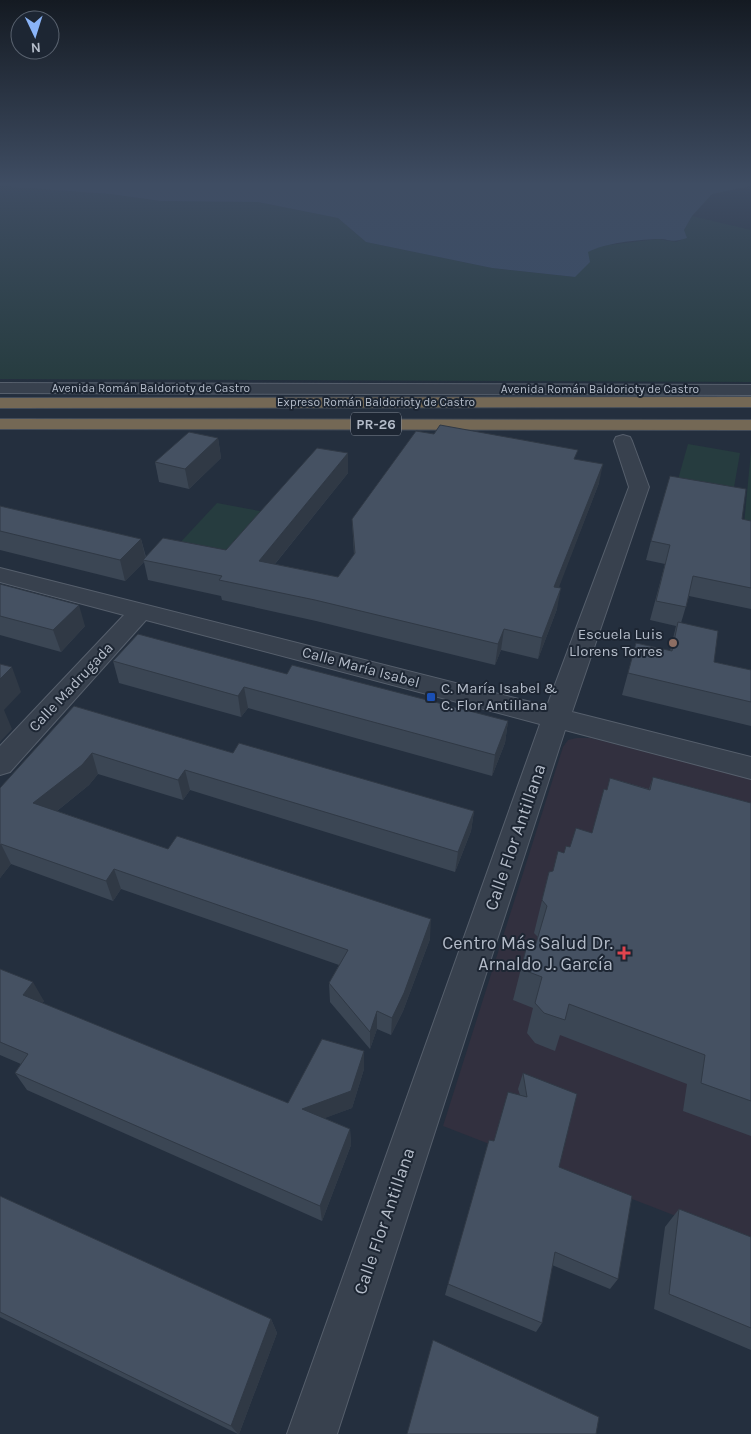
<svg xmlns="http://www.w3.org/2000/svg" width="751" height="1434" viewBox="0 0 751 1434" font-family="Karla,sans-serif">
<rect width="100%" height="100%" fill="#242f3e"/>
<path fill="#32303f" d="M577,738h14l160,41v466l-308,-119 120,-379 5,-7z"/>
<g fill="#263c3f">
<path d="M0,186l110,8 51,7 97,1 80,16 28,24 126,26 83,9 12,-25 13,-6 58,-7 18,3 10,-4 -2,-8 8,-14 59,14v152l-751,-3z"/>
<path d="M688,444l52,9 -7,40 -56,-10z"/>
<path d="M751,451v85l-8,-1z"/>
<path d="M217,503l48,9 -38,45 -50,-11z"/>
</g>
<path fill="#394c67" d="M0,184h751v2l-39,8 -20,22 -8,14 3,8c-17,6 -17,0 -31,1 -20,1 -51,4 -68,13l2,10 -15,15 -83,-9 -126,-26 -28,-24 -80,-16 -97,-1 -51,-7 -110,-8z"/>
<g fill="none" stroke-linecap="round" stroke-linejoin="round">
<defs>
<g id="minor">
<path d="M0,383l751,2v10l-751,-2z"/>
<path d="M623,435l7,2 2,4 17,46 -77,225 179,45v22l-186,-49 -228,704h-50l253,-710 -394,-104 -136,152 -10,3v-29l124,-131 -124,-33v-14l547,138 82,-219 -15,-46 2,-4z"/>
</g>
<g id="highway">
<path d="M751,397v10l-751,1v-10z"/>
<path d="M0,419l751,1v10l-751,-1z"/>
</g>
</defs>
<use href="#minor" stroke="#565f6c" stroke-width="2"/>
<use href="#highway" stroke="#434c59" stroke-width="2"/>
<use href="#minor" fill="#38414e" fill-rule="evenodd"/>
<use href="#highway" fill="#746855" fill-rule="evenodd"/>
</g>
<g fill="#3b4654">
<path d="M218,438l3,20 -32,31 -30,-7 -4,-20z"/>
<path d="M348,453v20l-73,91 63,13 16,-22 -2,-36 224,-60 23,24 -41,105 -1,21 -19,50 -37,-9 -6,15 -179,-44 -94,-21 -1,-4 -73,-16 -4,-18 -19,19 -125,-31v-44l141,33 5,18 80,-7z"/>
<path d="M742,519l9,2v88l-62,-13 -8,27 33,39 37,8v56l-129,-31 14,-52 34,8 6,-25 -26,-6 15,-56 -19,-4 5,-19z"/>
<path d="M0,584l85,42 -24,26 -61,-17z"/>
<path d="M113,661l174,13 221,47 -3,22 -13,33 -244,-68 -7,9 -122,-34z"/>
<path d="M74,706l159,47 241,58 -3,20 -16,41 -265,-82 -7,10 -85,-26 -9,11 -32,26 373,128 -27,72 -12,24 -14,-6 -7,20 -40,-47 -1,-19 10,-18 -218,-76 -8,12 -102,-37 -11,14v-90z"/>
<path d="M653,777l98,26v333l-68,-25 4,-27 -127,-49 -5,16 -20,-8 -8,-10 6,-25 -20,-8 13,-51 9,-2 3,-10 -4,-4 15,-61 4,-1 11,-18 6,-6 22,-14 12,-44 3,1 3,-12 39,11z"/>
<path d="M0,969l44,32 -2,2 246,100 76,-52v18l-12,39 -28,10 26,11 1,16 -29,76 -295,-131 -12,-17 6,-9 -21,-9z"/>
<path d="M523,1073l36,94 59,112 -8,10 -58,-24 -10,58 -6,9 -91,-37 3,-11 46,-143 26,-46 -2,-6z"/>
<path d="M0,1196l271,123 6,14 -38,101h-1l-238,-117z"/>
<path d="M679,1209l72,28v113l-97,-41 11,-82z"/>
</g>
<g fill="#303945">
<path d="M218,438l3,20 -32,31 -4,-20z"/>
<path d="M348,453v20l-87,108 -2,-20z"/>
<path d="M603,464l-4,19 -48,125 3,-21z"/>
<path d="M141,539l5,21h-3l1,2 -19,19 -5,-21z"/>
<path d="M561,588l-4,21 -19,50 4,-21z"/>
<path d="M79,605l6,21 -24,26 -8,-22z"/>
<path d="M504,629l-3,21 -6,15 3,-21z"/>
<path d="M12,667l9,25 -17,18 8,19 -12,13v-63z"/>
<path d="M244,687l4,21 -7,9 -3,-21z"/>
<path d="M508,721l-3,22 -13,33 3,-21z"/>
<path d="M92,753l6,21 -9,11 -47,38 -9,-20z"/>
<path d="M185,770l5,20 -7,10 -5,-20z"/>
<path d="M474,811l-3,20 -16,41 3,-20z"/>
<path d="M1,844l10,20 -11,14v-32z"/>
<path d="M114,869l7,20 -8,12 -7,-20z"/>
<path d="M431,919l-1,20 -27,72 -12,24 1,-17z"/>
<path d="M33,982l11,19 -10,13 -11,-19z"/>
<path d="M377,1011v18l-7,20v-17z"/>
<path d="M364,1051v18l-12,39 -48,18 -2,-17z"/>
<path d="M350,1129l1,16 -29,76 -2,-15z"/>
<path d="M271,1319l6,14 -38,101h-1l-7,-8z"/>
</g>
<g fill="#455162" stroke="#303945">
<path d="M440,425l138,25 -4,9 29,5 -49,123 7,1 -19,50 -38,-9 -6,15 -183,-44 -96,-20 3,-4 -79,-16 20,-22 63,12 91,-102 31,5 -89,108 79,16 17,-24 -3,-34 64,-88 18,3z"/>
<path d="M189,432l29,6 -33,31 -30,-7z"/>
<path d="M670,476l76,13 -4,30 9,2v67l-58,-12 -7,31 -30,-6 14,-56 -19,-4z"/>
<path d="M0,506l141,33 -21,21 -120,-29z"/>
<path d="M0,584l79,21 -26,25 -53,-14z"/>
<path d="M678,622l40,9 -4,31 37,8v32l-123,-29 8,-30 36,8z"/>
<path d="M138,634l149,40 5,-9 216,56 -13,34 -251,-68 -6,9 -125,-35z"/>
<path d="M0,664l12,3 -12,12z"/>
<path d="M74,706l159,47 6,-10 235,68 -16,41 -273,-82 -7,10 -86,-27 -10,12 -49,38 135,46 9,-13 254,83 -27,74 -12,25 -15,-7 -7,21 -41,-49 19,-33 -234,-81 -8,12 -105,-37 -1,2v-58z"/>
<path d="M653,777l98,26v298l-50,-18 4,-28 -136,-51 -4,16 -21,-7 -9,-10 7,-26 -21,-8 5,-20 9,-2 12,-41 -5,-6 7,-28 4,-1 5,-20 6,2 2,-7 4,1 6,-19 16,5 12,-44 3,1 3,-12 40,12z"/>
<path d="M0,969l33,13 -10,13 265,108 34,-64 42,12 -13,40 -49,18 48,20 -30,77 -305,-133 13,-19 -28,-12z"/>
<path d="M523,1073l54,21 -18,73 73,29 -14,83 -63,-27 -13,71 -94,-39 41,-144 5,1 14,-49 19,5z"/>
<path d="M0,1196l271,123 -40,107 -231,-114z"/>
<path d="M679,1209l72,28v91l-82,-34z"/>
<path d="M433,1340l166,77 -3,17h-189z"/>
</g>
<linearGradient id="sky" x2="0" y2="1"><stop stop-color="#141a22"/><stop offset="0.48" stop-color="#3f4d63"/><stop offset="1" stop-color="#3f4d63" stop-opacity="0"/></linearGradient>
<rect width="751" height="384" fill="url(#sky)"/>
<circle fill="#8d6e63" stroke="#1d2633" stroke-width="2" cx="673" cy="643" r="5"/>
<rect fill="#1a4fb4" stroke="#1d2633" stroke-width="2" x="426" y="692" width="10" height="10" rx="2.5"/>
<path fill="#e0444e" stroke="#1d2633" stroke-width="2" d="M621.5 945.5h5v5h5v5h-5v5h-5v-5h-5v-5h5z"/>
<g text-anchor="middle" stroke-width="4" stroke-linejoin="round" paint-order="stroke">
<g font-size="12" fill="#b4bcc9" stroke="#1d2633">
<text x="151" y="392">Avenida Román Baldorioty de Castro</text>
<text x="600" y="393">Avenida Román Baldorioty de Castro</text>
<text x="376" y="406">Expreso Román Baldorioty de Castro</text>
</g>
<rect fill="#1d2633" stroke="#878f9c" stroke-width="1" x="351" y="412.5" width="50" height="23" rx="4"/>
<g font-size="14" font-weight="bold" fill="#b4bcc9">
<text x="376" y="429">PR-26</text>
</g>
<g font-size="15" fill="#b4bcc9" stroke="#1d2633" text-anchor="end">
<text x="663" y="639">Escuela Luis<tspan x="663" dy="17">Llorens Torres</tspan></text>
<text x="441" y="693" text-anchor="start">C. María Isabel &amp;<tspan x="441" dy="17">C. Flor Antillana</tspan></text>
</g>
<g font-size="15" fill="#b4bcc9" stroke="#1d2633">
<text transform="translate(361 667) rotate(15)" y="5">Calle María Isabel</text>
<text transform="translate(71 687) rotate(-47)" y="5">Calle Madrugada</text>
</g>
<g font-size="18" fill="#b4bcc9" stroke="#1d2633">
<text transform="translate(515 837) rotate(-71)" y="6">Calle Flor Antillana</text>
<text transform="translate(384 1221) rotate(-71)" y="6">Calle Flor Antillana</text>
</g>
<g font-size="18" fill="#b4bcc9" stroke="#1d2633" text-anchor="end">
<text x="613" y="949">Centro Más Salud Dr.<tspan x="613" dy="21">Arnaldo J. García</tspan></text>
</g>
</g>
<g transform="translate(35 35) rotate(176)"><circle r="24" fill="#1d2633" stroke="#59626f"/>
<path d="M0-4L9 19L0 12L-9 19Z" fill="#8ab4f8"/>
<text y="-8" font-size="14" font-weight="bold" text-anchor="middle" fill="#b4bcc9">N</text>
</g>
</svg>
